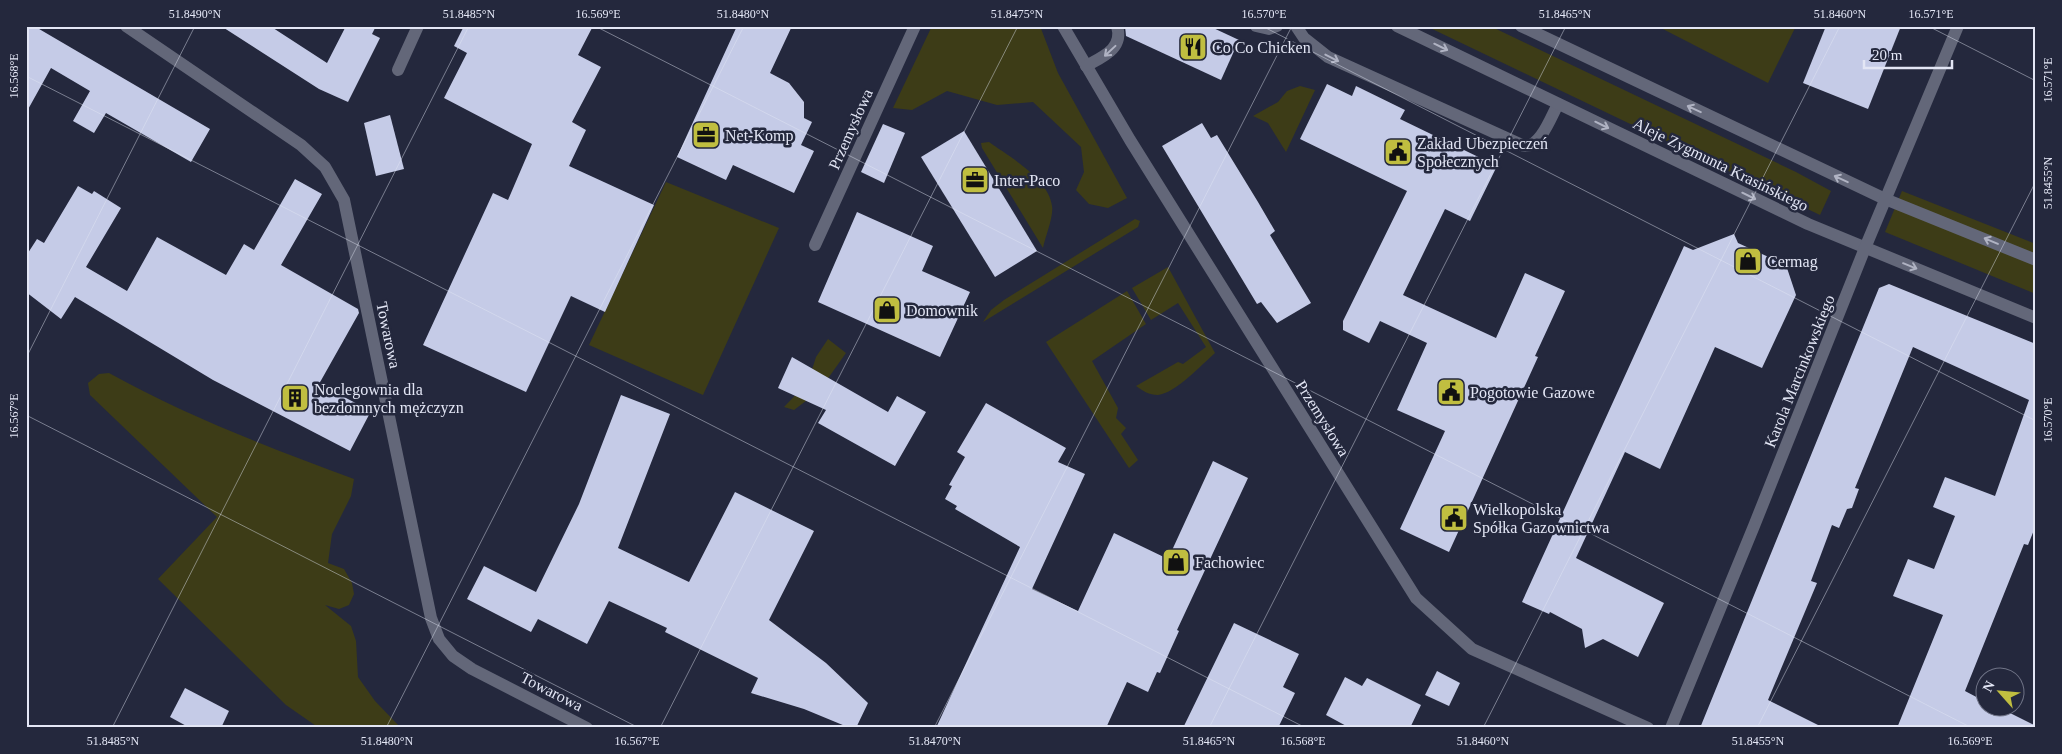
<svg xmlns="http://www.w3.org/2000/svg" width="2062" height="754" viewBox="0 0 2062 754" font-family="'Times New Roman',serif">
<rect width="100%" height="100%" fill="#24283d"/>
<g fill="#3d3c17">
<path d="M932,26h108l18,47 69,125 -19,10 -19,-4 -13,-14 8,-18 -3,-25 -48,-45 -36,3 -50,-14 -35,19 -19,-2z"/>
<path d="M1426,26h64l306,146 35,19 -11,24z"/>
<path d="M1657,26h139l-28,57z"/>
<path d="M1300,86l15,4 -29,62 -18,-29 -15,-7 25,-14 9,-11z"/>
<path d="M989,142c21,15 60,37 63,64 2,10 -7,31 -9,42l-61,-100 -1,-5z"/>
<path d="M666,182l113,46 -76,167 -114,-50z"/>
<path d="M1902,191l134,53v50l-151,-62z"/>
<path d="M1135,219l5,2 -2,6 -155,95 8,-12 13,-10z"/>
<path d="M1168,267l47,86c-14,12 -39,40 -57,42 -9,0 -15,-4 -22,-9l42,-24 5,2 23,-17 -28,-44 -27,17 -19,-32z"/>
<path d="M1127,291l19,33 -54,37 26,47 -2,10 10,10 -5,6 17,26 -9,8 -83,-126z"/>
<path d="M828,339l18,14 -27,38 -25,19 -10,-3 24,-25 8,-25z"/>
<path d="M109,373c77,43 162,75 245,106l-3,17 -19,38 -4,29 16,6 8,14 2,11 -5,11 -10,4 -14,-4 26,21 5,15 2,36 17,24 26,27h-82l-33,-23 -128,-126 59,-62 -127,-122 -2,-12 11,-9z"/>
</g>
<g fill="#c5cbe7">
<path d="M26,26h8l176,103 -19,33 -85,-49 -12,20 -21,-12 17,-30 -39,-23 -25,45z"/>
<path d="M221,26h49l57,37 19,-37h30l-4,8 8,4 -32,64 -29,-13z"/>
<path d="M464,26h129l-15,29 23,12 -29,55 14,8 -17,36 85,39 -49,107 -34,-16 -45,96 -103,-47 70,-152 15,7 24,-56 -88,-46 23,-45 -13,-7z"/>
<path d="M737,26h55l-22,47 19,10 15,19v16l8,4 -11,23 13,6 -20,42 -61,-28 -7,15 -49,-23z"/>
<path d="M1125,26h84l30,14 -18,40 -95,-44z"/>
<path d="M1826,26h75l-33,83 -65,-26z"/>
<path d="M1327,84l25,12 4,-10 49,24 -5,9 97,47 -27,55 -25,-12 -42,86 93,43 29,-65 40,18 -30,65 3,1 -89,195 -49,-23 45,-98 -48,-21 30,-67 -47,-22 -11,22 -26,-13v-9l64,-130 -107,-52z"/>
<path d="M390,115l14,54 -28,7 -12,-53z"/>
<path d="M1202,123l9,15 6,-3 41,67 17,29 -5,4 41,68 -34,20 -16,-21 -4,2 -95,-158z"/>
<path d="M883,124l22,9 -21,50 -23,-11z"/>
<path d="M964,131l73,120 -42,26 -74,-120z"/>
<path d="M295,179l27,15 -41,71 77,44 1,4 -40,71 52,27 -21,40 -137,-71 -138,-83 -14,22 -35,-27v-36l11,-17 7,4 34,-57 14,8 2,-3 27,17 -35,59 41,24 30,-54 69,38 18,-31 10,6z"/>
<path d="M857,212l76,34 -11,25 48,21 -30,65 -122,-55z"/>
<path d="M1734,234l4,9 48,22 10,30 -34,73 -47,-21 -55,122 -35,-17 -49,106 88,45 -26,54 -35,-18 -18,9 -3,-19 -32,-17 -1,2 -27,-12 162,-356 9,4z"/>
<path d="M1889,284l147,60v181l-8,20 -4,-1 -59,147 19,10v5h12l40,20v2h-139l46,-113 -50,-19 15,-37 26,10 21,-53 -22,-9 12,-30 50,19 34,-96 -116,-53 -58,141 4,1 -7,19 -5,1 -8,19 -7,-3 -21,56 6,2 -49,117 56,28h-124l179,-440z"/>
<path d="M792,357l96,55 9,-16 29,16 -31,54 -77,-43 8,-13 -48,-22z"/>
<path d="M621,395l49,19 -52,134 71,34 46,-90 79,39 -45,89 57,43 42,40 -12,25h-6l-46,-19 -53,-16 7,-15 -93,-46 2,-4 -58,-27 -22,43 -49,-25 -7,13 -64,-33 17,-33 52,26 43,-88z"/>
<path d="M986,403l80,45 -8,14 27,12 -53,115 46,22 36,-78 54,26 45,-98 35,17 -71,152 2,1 -19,42 -3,-1 -9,20 -21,-10 -21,46h-170l84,-181 -65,-38 2,-3 -12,-7 7,-13 -3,-1 16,-28 -8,-5z"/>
<path d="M1234,623l65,31 -16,33 12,6 -17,35h-95z"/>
<path d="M1437,671l23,12 -11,23 -24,-11z"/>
<path d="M1345,677l17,9 5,-8 54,27 -11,23h-60l-24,-13z"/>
<path d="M185,688l44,23 -8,17h-31l-20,-11z"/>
</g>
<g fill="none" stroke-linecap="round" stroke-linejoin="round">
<g stroke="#636779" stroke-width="12">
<path d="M126,26l175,119 24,22 19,33 87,418 8,21 14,17 19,13 115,59"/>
<path d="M1063,26l67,114 286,458 56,51 176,79"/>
<path d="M1256,26l13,3 8,-3"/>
<path d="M1296,26l8,12 24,19 196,89c16,2 27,-29 34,-42"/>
<path d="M1397,26l411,198 228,94"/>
<path d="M1521,26l364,173 151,61"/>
<path d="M1086,66c16,-9 38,-17 31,-40"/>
<path d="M398,70l20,-44"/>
<path d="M815,245l100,-219"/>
<path d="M1671,728l83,-202 111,-278 93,-222"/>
</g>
</g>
<defs><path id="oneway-shaft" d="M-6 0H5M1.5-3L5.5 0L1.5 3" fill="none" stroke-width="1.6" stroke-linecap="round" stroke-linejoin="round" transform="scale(1.25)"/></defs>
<g stroke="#b0b3c3">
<use href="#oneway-shaft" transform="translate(1441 47) rotate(26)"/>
<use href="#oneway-shaft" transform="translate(1110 51) rotate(137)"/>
<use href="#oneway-shaft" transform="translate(1332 58) rotate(27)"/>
<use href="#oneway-shaft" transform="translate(1694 109) rotate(-155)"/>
<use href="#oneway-shaft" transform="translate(1602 125) rotate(26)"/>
<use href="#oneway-shaft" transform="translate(1841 179) rotate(-155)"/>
<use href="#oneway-shaft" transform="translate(1749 196) rotate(26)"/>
<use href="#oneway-shaft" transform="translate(1991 241) rotate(-157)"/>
<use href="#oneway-shaft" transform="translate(1910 266) rotate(22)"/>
</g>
<path fill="none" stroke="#e3e6f5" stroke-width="1" stroke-opacity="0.45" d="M595,26l1377,702M1262,26l774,395M1928,26l108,55M26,76l1280,652M26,358l169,-332M26,415l613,313M112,728l357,-702M386,728l358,-702M660,728l358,-702M934,728l358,-702M1209,728l357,-702M1483,728l357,-702M1757,728l279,-547M2031,728l5,-9"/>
<defs>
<symbol id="restaurant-square" viewBox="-11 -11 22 22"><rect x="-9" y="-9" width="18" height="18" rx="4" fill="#c0be40" stroke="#24283d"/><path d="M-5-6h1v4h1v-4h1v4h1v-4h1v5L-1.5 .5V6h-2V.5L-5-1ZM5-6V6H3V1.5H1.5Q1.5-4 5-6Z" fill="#111"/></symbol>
<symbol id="office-square" viewBox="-11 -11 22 22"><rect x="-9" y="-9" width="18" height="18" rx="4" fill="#c0be40" stroke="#24283d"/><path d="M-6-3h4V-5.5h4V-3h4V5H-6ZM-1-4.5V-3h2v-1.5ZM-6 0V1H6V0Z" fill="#111"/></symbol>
<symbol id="civic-square" viewBox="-11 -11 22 22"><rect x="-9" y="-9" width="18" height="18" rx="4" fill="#c0be40" stroke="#24283d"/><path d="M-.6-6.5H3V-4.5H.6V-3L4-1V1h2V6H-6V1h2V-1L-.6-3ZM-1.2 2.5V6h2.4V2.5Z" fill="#111"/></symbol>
<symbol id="shop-square" viewBox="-11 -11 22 22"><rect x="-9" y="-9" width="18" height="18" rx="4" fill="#c0be40" stroke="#24283d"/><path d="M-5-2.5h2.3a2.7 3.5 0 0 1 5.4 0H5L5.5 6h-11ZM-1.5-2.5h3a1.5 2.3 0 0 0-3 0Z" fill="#111"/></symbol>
<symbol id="building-square" viewBox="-11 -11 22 22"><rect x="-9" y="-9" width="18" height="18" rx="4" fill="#c0be40" stroke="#24283d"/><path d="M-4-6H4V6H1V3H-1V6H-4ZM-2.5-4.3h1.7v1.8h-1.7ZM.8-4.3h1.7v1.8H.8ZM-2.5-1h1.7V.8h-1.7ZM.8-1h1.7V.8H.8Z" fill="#111"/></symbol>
</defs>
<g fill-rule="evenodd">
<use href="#restaurant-square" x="1177" y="31" width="32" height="32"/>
<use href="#office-square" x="690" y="119" width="32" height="32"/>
<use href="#civic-square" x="1382" y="136" width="32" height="32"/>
<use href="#office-square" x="959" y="164" width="32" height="32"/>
<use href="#shop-square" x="1732" y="245" width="32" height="32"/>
<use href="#shop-square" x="871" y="294" width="32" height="32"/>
<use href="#civic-square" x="1435" y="376" width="32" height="32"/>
<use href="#building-square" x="279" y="382" width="32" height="32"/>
<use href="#civic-square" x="1438" y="502" width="32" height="32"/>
<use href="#shop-square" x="1160" y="546" width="32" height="32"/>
</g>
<g text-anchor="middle" stroke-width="5" stroke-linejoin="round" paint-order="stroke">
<g font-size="16" fill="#e3e6f5" stroke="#24283d" text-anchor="start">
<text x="1212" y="53">Co Co Chicken</text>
<text x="725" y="141">Net-Komp</text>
<text x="1417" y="149">Zakład Ubezpieczeń<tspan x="1417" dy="18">Społecznych</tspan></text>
<text x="994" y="186">Inter-Paco</text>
<text x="1767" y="267">Cermag</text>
<text x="906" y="316">Domownik</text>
<text x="314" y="395">Noclegownia dla<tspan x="314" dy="18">bezdomnych mężczyzn</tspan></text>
<text x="1470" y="398">Pogotowie Gazowe</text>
<text x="1473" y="515">Wielkopolska<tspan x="1473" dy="18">Spółka Gazownictwa</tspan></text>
<text x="1195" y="568">Fachowiec</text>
</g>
<g font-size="16" fill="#e3e6f5" stroke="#24283d">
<text transform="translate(850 129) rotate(-66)" y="6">Przemysłowa</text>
<text transform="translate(1721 164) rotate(26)" y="6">Aleje Zygmunta Krasińskiego</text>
<text transform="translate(389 335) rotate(78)" y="6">Towarowa</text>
<text transform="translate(1799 371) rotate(-68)" y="6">Karola Marcinkowskiego</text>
<text transform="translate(1323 418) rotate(58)" y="6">Przemysłowa</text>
<text transform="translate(552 691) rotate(27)" y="6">Towarowa</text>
</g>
</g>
<rect width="2062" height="754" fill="none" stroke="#24283d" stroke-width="55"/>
<g transform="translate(2000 692) rotate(297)"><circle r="24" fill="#24283d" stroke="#707487"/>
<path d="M0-4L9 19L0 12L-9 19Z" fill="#c0be40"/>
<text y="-8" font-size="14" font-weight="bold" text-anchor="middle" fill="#e3e6f5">N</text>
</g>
<path d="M1864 60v8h88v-8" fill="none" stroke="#e3e6f5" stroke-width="2.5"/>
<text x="1872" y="60" font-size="15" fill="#e3e6f5" stroke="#24283d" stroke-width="4" paint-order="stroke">20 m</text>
<rect x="28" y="28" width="2006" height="698" fill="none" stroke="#e3e6f5" stroke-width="2"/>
<g font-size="12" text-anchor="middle" fill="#e3e6f5">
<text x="195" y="18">51.8490°N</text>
<text x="469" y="18">51.8485°N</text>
<text x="598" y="18">16.569°E</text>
<text x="743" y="18">51.8480°N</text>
<text x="1017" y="18">51.8475°N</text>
<text x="1264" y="18">16.570°E</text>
<text x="1565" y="18">51.8465°N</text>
<text x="1840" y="18">51.8460°N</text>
<text x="1931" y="18">16.571°E</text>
<text transform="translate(14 76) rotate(-90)" y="4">16.568°E</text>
<text transform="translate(2048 80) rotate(-90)" y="4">16.571°E</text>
<text transform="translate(2048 183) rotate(-90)" y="4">51.8455°N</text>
<text transform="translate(14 416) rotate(-90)" y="4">16.567°E</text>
<text transform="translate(2048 420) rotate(-90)" y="4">16.570°E</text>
<text x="113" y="745">51.8485°N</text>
<text x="387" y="745">51.8480°N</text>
<text x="637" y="745">16.567°E</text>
<text x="935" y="745">51.8470°N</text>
<text x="1209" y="745">51.8465°N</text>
<text x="1303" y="745">16.568°E</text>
<text x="1483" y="745">51.8460°N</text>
<text x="1758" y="745">51.8455°N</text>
<text x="1970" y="745">16.569°E</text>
</g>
</svg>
